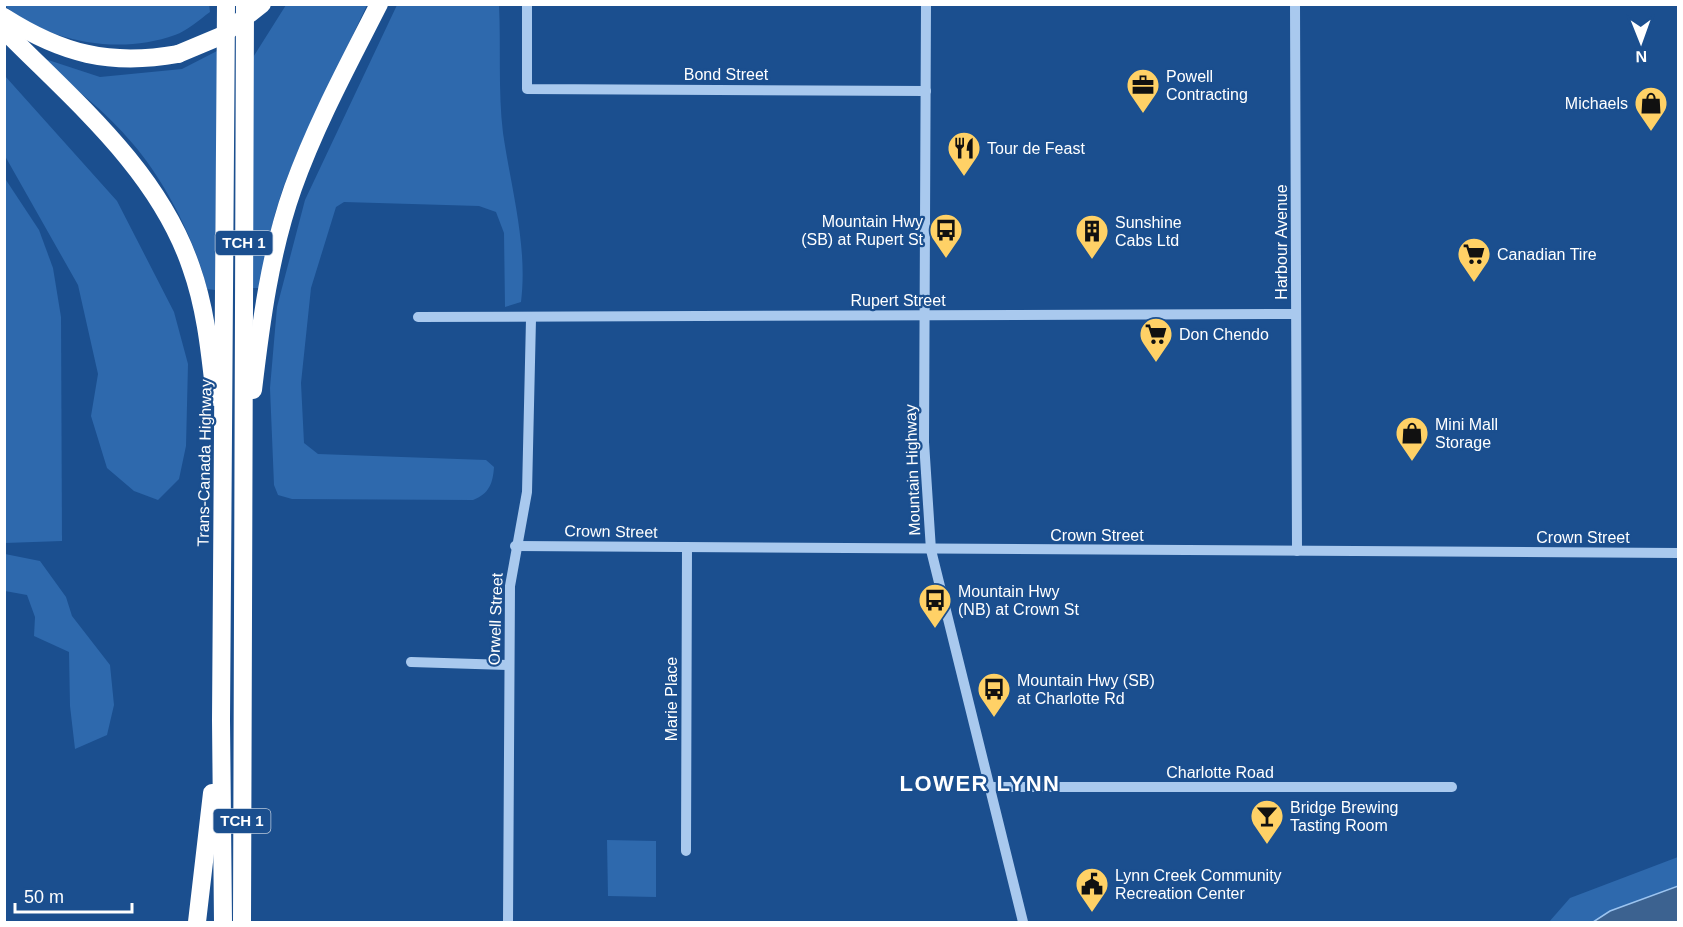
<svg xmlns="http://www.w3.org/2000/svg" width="1683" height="927" viewBox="0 0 1683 927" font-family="Arial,sans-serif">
<rect width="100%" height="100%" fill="#1b4f8f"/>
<g fill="#2e69ad">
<path d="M209,4l1,8c-11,8 -23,19 -35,23 -55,20 -127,8 -171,-30z"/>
<path d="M286,5h81l-68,143 -16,40 -9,29 -14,71h-10v-226z"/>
<path d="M397,5h102c2,42 -1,86 4,128 8,55 25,113 18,169l-16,5 -1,-74 -8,-21 -17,-6 -135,-4 -8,5 -25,81 -10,95 3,60 14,11 168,6 8,7c-1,16 -5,27 -21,33l-181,-1 -14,-4 -4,-10 -4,-97 7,-81 28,-107z"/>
<path d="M217,51l-2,239 -8,-1c-11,-47 -42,-108 -74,-145 -27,-33 -63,-59 -94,-87l61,20 82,-8z"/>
<path d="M5,76l112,125 57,111 14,52 -2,82 -7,33 -21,21 -24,-9 -27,-23 -16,-52 7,-42 -20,-89 -73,-129z"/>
<path d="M4,177l35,53 14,38 8,49 1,224 -57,2z"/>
<path d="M5,554l35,7 26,36 6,19 38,49 4,40 -7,30 -32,14 -5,-43 -1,-54 -35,-16 1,-19 -8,-22 -22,-4z"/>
<path d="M607,840l49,1v56l-48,-1z"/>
<path d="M1678,857v29l-67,25 -18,11h-44l21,-24z"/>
</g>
<path fill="#3c6290" stroke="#9cc4f0" stroke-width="1.5" d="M1678,886v36h-85l17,-11z"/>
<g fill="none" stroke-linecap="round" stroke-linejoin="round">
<g stroke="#a9c9ee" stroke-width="10">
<path d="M527,4v85l399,2"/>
<path d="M926,4l-2,438 7,108 92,372"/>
<path d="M1295,4l2,547"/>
<path d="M418,317l878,-3"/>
<path d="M515,546l1163,7"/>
<path d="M411,662l97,3"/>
<path d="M988,787h464"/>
<path d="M686,851l1,-304"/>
<path d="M508,922l2,-336 17,-94 4,-173"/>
</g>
<g stroke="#fff" stroke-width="18">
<path d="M4,17c58,37 106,49 174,37"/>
<path d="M4,30c70,71 154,140 187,237 15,42 19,86 24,130"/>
<path d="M253,390c8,-68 17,-137 40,-202 23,-64 55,-123 86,-184"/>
<path d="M197,922l15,-129"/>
<path d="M223,922l-2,-202 5,-716"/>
<path d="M242,922l3,-918"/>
</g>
<path stroke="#fff" stroke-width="18" d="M178,54l43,-18 41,-32"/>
</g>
<defs>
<symbol id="office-pin" viewBox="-11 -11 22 30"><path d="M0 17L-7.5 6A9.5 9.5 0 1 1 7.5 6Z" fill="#ffd166" stroke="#1b4f8f"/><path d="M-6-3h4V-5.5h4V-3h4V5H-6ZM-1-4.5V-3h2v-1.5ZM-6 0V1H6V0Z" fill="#111"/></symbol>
<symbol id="shop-pin" viewBox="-11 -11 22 30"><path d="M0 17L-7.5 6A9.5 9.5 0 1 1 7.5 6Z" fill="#ffd166" stroke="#1b4f8f"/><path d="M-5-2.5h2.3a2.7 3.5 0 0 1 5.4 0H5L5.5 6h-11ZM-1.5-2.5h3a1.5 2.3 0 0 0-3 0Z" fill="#111"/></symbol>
<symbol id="restaurant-pin" viewBox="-11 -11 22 30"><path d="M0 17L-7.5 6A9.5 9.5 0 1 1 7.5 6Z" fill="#ffd166" stroke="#1b4f8f"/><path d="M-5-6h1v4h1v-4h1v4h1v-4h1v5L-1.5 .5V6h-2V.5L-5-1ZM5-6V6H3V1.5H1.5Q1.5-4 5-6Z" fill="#111"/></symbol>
<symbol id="bus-pin" viewBox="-11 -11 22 30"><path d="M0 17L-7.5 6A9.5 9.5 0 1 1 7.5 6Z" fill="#ffd166" stroke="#1b4f8f"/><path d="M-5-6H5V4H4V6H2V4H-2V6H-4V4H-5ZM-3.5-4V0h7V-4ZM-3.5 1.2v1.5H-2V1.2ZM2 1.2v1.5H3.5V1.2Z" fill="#111"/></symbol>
<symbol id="building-pin" viewBox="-11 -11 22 30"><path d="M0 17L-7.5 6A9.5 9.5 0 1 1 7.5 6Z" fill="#ffd166" stroke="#1b4f8f"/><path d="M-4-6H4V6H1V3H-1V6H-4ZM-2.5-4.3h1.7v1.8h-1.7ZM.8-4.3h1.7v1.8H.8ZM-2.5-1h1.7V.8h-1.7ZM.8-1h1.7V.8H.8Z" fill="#111"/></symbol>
<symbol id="supermarket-pin" viewBox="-11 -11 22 30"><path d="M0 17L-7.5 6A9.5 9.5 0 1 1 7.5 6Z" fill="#ffd166" stroke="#1b4f8f"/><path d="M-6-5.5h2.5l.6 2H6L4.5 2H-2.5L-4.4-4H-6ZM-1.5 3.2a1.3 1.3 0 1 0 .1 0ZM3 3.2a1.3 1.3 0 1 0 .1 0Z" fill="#111"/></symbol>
<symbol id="bar-pin" viewBox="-11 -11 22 30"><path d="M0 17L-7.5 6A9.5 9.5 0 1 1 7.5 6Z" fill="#ffd166" stroke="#1b4f8f"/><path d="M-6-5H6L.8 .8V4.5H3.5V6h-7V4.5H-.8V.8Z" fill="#111"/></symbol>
<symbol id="civic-pin" viewBox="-11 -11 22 30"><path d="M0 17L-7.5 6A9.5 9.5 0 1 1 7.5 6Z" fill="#ffd166" stroke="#1b4f8f"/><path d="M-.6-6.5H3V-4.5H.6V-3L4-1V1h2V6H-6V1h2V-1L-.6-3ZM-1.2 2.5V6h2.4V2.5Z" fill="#111"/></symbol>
</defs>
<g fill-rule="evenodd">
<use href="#office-pin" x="1124" y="66" width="38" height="52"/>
<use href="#shop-pin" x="1632" y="84" width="38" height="52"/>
<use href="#restaurant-pin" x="945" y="129" width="38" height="52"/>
<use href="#bus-pin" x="927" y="211" width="38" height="52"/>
<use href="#building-pin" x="1073" y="212" width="38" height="52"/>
<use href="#supermarket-pin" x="1455" y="235" width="38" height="52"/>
<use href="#supermarket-pin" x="1137" y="315" width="38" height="52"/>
<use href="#shop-pin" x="1393" y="414" width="38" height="52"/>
<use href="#bus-pin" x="916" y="581" width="38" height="52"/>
<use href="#bus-pin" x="975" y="670" width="38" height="52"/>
<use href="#bar-pin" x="1248" y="797" width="38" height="52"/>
<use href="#civic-pin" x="1073" y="865" width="38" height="52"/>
</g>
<g text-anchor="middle" stroke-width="4.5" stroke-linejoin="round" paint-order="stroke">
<g fill="#1b4f8f" stroke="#bbcadd" stroke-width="1.5">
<rect x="215.5" y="231" width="57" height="24" rx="4.5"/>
<rect x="213.5" y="809" width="57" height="24" rx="4.5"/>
</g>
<g font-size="15" font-weight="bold" fill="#fff">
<text x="244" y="248">TCH 1</text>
<text x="242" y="826">TCH 1</text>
</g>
<g font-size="16" fill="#fff" stroke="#1b4f8f">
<text x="726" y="80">Bond Street</text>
<text transform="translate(1281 242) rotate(-90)" y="6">Harbour Avenue</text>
<text x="898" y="306">Rupert Street</text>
<text transform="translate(204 463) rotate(-89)" y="6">Trans-Canada Highway</text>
<text transform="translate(912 470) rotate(-92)" y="6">Mountain Highway</text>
<text transform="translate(611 531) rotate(1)" y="6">Crown Street</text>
<text x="1097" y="541">Crown Street</text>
<text x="1583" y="543">Crown Street</text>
<text transform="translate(495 619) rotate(-88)" y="6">Orwell Street</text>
<text transform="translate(671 699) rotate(-90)" y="6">Marie Place</text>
<text x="1220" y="778">Charlotte Road</text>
</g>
<g font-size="16" fill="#fff" stroke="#1b4f8f" text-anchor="start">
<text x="1166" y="82">Powell<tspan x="1166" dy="18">Contracting</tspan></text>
<text x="1628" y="109" text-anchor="end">Michaels</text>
<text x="987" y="154">Tour de Feast</text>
<text x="923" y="227" text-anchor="end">Mountain Hwy<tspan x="923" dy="18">(SB) at Rupert St</tspan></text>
<text x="1115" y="228">Sunshine<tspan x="1115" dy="18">Cabs Ltd</tspan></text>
<text x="1497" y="260">Canadian Tire</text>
<text x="1179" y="340">Don Chendo</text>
<text x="1435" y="430">Mini Mall<tspan x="1435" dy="18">Storage</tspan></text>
<text x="958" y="597">Mountain Hwy<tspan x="958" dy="18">(NB) at Crown St</tspan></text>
<text x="1017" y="686">Mountain Hwy (SB)<tspan x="1017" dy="18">at Charlotte Rd</tspan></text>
<text x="1290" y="813">Bridge Brewing<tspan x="1290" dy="18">Tasting Room</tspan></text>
<text x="1115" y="881">Lynn Creek Community<tspan x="1115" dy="18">Recreation Center</tspan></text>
</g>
<g font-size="22" font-weight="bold" letter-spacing="1.5" fill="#fff" stroke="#1b4f8f">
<text x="980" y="791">LOWER LYNN</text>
</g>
</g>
<rect width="1683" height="927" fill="none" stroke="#ffffff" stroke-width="12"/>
<g transform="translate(1641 42) rotate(179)" stroke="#1b4f8f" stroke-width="4.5" paint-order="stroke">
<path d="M0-4.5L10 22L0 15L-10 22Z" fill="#ffffff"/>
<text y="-9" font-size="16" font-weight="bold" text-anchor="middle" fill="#ffffff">N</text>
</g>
<path d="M15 903v9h117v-9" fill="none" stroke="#ffffff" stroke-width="3"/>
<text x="24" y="903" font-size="18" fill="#ffffff" stroke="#1b4f8f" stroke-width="4.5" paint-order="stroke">50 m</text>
</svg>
